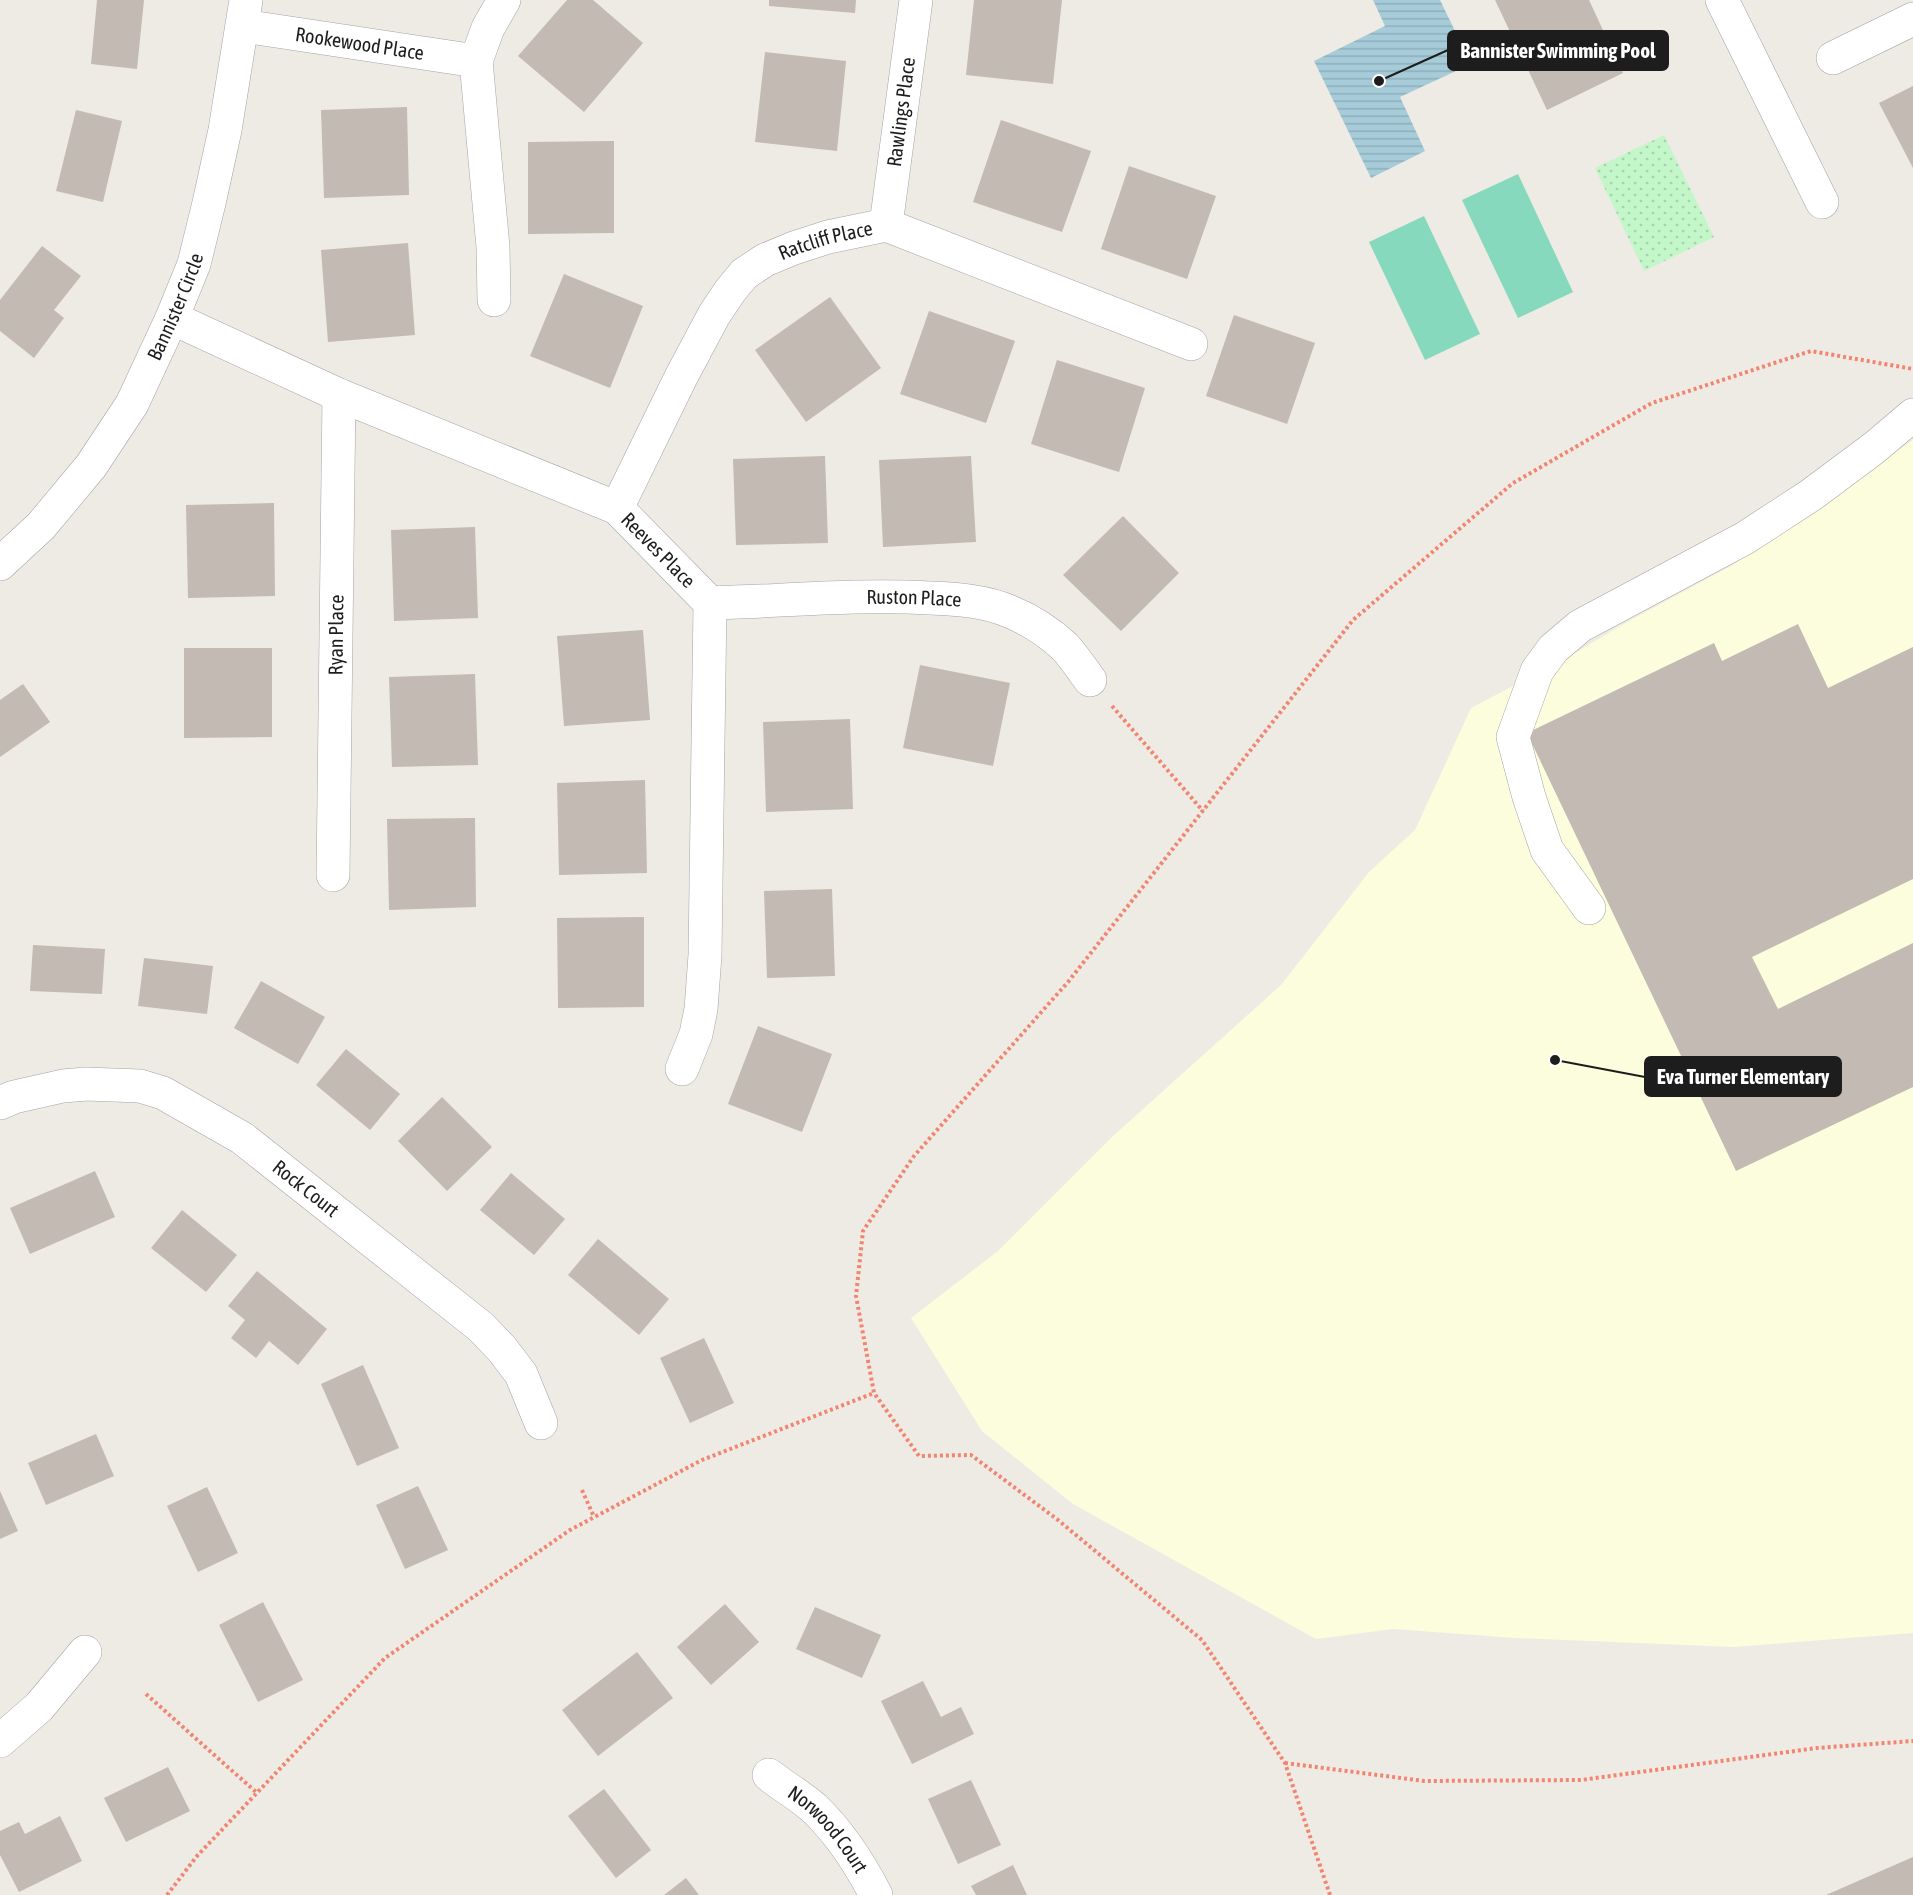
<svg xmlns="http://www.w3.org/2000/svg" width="1913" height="1895" viewBox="0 0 1913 1895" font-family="'Asap Condensed',sans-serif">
<defs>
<pattern id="park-dots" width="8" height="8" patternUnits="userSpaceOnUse" patternTransform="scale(1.5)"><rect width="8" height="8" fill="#c3f6c9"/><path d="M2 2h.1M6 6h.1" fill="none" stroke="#a7d2ac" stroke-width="1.8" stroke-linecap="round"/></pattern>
<pattern id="water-rules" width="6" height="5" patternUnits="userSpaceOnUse" patternTransform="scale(1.5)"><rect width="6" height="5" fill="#a6cbd9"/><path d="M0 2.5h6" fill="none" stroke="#8eaeba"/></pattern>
</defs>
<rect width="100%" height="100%" fill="#eeebe4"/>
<path fill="#fbfddd" d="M1913,440v1193l-179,14 -219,-9 -122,-9 -77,10 -243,-135 -91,-73 -71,-113 87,-67 115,-115 168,-151 88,-113 46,-42 56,-122 94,-49 62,-37 104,-56z"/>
<path fill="url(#park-dots)" d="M1664,135l50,102 -70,34 -49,-103z"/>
<g fill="#86d9bd">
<path d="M1518,174l55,118 -55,26 -56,-118z"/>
<path d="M1424,216l56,118 -55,26 -56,-118z"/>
</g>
<path fill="url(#water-rules)" d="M1373,0h67l31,64 -71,33 25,54 -54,27 -57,-117 71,-35z"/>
<g fill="#c2bab3">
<path d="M97,0h47l-7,69 -46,-5z"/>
<path d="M567,0h26l50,43 -59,69 -66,-56z"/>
<path d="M769,0h87l-1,13 -86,-7z"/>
<path d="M974,0h88l-9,84 -87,-9z"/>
<path d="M1495,0h94l34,73 -76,37z"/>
<path d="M765,52l81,9 -9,90 -82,-9z"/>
<path d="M1913,86v82l-34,-65z"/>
<path d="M407,107l2,88 -85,3 -3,-88z"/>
<path d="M76,110l46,11 -19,81 -47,-11z"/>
<path d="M1001,120l90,31 -29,81 -89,-30z"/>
<path d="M614,141v92l-86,1v-92z"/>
<path d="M1129,166l87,30 -29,83 -86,-30z"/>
<path d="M408,243l7,92 -87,7 -7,-92z"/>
<path d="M42,246l39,30 -27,34 10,8 -30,40 -34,-27v-31z"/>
<path d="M564,274l79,32 -33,82 -80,-32z"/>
<path d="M830,297l51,71 -75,54 -51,-72z"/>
<path d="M929,311l86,30 -29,82 -86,-29z"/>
<path d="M1234,315l81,28 -28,81 -81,-28z"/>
<path d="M1057,360l88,28 -26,84 -88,-28z"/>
<path d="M825,456l3,87 -92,2 -3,-86z"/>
<path d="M971,456l5,86 -93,5 -4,-87z"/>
<path d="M274,503l1,93 -87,2 -2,-93z"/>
<path d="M1123,516l56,57 -58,58 -58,-56z"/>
<path d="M475,527l3,91 -84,3 -3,-91z"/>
<path d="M1798,624l30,64 85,-41v232l-161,78 26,52 135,-66v144l-177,84 -209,-438 187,-90 8,18z"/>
<path d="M643,630l7,90 -86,6 -7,-90z"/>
<path d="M184,648h88v89l-88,1z"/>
<path d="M920,665l90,18 -17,83 -90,-18z"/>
<path d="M475,674l3,91 -86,2 -3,-90z"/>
<path d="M23,684l27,38 -50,35v-57z"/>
<path d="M850,719l3,90 -87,3 -3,-90z"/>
<path d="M645,780l2,93 -88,2 -2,-92z"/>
<path d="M475,818l1,89 -87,3 -2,-91z"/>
<path d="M832,889l3,87 -68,2 -3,-87z"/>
<path d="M644,917v90l-86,1 -1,-90z"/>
<path d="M33,945l72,4 -3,45 -72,-3z"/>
<path d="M144,958l69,8 -6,48 -69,-8z"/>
<path d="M261,981l64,36 -27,47 -64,-36z"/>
<path d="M758,1026l74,28 -30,78 -74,-28z"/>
<path d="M346,1049l54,45 -30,36 -54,-45z"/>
<path d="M442,1097l50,50 -45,44 -49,-50z"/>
<path d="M95,1171l20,46 -85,37 -20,-46z"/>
<path d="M511,1173l54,46 -31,36 -54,-45z"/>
<path d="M182,1210l55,45 -31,37 -55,-44z"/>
<path d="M598,1239l71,60 -30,36 -71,-60z"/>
<path d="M257,1271l70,58 -29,36 -29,-24 -13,17 -25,-20 14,-18 -17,-14z"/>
<path d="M704,1338l30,65 -44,20 -30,-65z"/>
<path d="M363,1365l36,83 -42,18 -36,-82z"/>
<path d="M96,1434l18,42 -68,29 -18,-42z"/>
<path d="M418,1486l30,64 -43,19 -29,-64z"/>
<path d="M207,1487l31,66 -40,19 -31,-66z"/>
<path d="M0,1491l18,40 -18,8z"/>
<path d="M263,1602l40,78 -45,22 -39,-77z"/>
<path d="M725,1604l34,38 -48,43 -34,-38z"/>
<path d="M815,1607l66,28 -19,43 -66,-29z"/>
<path d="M637,1652l36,46 -75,58 -36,-46z"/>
<path d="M923,1681l18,36 20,-10 13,27 -62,30 -31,-63z"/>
<path d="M168,1767l22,44 -64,31 -22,-44z"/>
<path d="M971,1780l30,65 -43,19 -30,-65z"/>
<path d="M604,1789l47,61 -35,28 -48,-62z"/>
<path d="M60,1816l22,45 -63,31 -19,-37v-24l19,-9 6,12z"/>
<path d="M1913,1857v38h-87z"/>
<path d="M1013,1865l14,30h-51l-5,-9z"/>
<path d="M686,1878l13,17h-35z"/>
</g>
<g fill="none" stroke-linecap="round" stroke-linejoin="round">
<defs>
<g id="minor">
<path d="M1722,0l100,202"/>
<path id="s1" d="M243,26l233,35"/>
<path d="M1833,58l80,-39"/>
<path id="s2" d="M886,225l30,-225"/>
<path d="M494,300l-1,-53 -17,-186 12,-33 16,-28"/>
<path id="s3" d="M172,318l167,77 278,113 93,95 -5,352 -4,54 -5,25 -14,35"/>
<path id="s4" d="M617,508l64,-131 33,-62 16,-24 14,-17 21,-14 29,-12 34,-11 58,-12 305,119"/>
<path id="s5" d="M0,564l41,-38 50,-60 41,-62 40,-86 22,-54 15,-61 16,-73 21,-130"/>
<path id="s6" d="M710,603c74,-2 147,-9 220,-5 27,1 56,3 81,14 19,8 39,21 54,35 9,10 17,22 25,33"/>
<path id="s7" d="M333,875l6,-480"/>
<path d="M1589,908l-42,-58 -18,-53 -16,-60 24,-66 16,-22 27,-23 165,-88 66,-43 63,-47 39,-33"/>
<path id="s8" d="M0,1103l14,-6 49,-11 23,-2 54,2 23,7 79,45 239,189 21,22 19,25 20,49"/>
<path d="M0,1741l39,-34 46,-55"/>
<path id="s9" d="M769,1775c14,11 31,21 45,33 25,24 46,56 62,87"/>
</g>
</defs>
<use href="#minor" stroke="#a4a4a4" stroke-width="34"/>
<g stroke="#f18571" stroke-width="4" stroke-dasharray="3 3" stroke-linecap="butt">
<path d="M1112,706l91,105"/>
<path d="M582,1490l12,27"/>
<path d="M146,1694l111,99"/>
<path d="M1285,1763l139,18 157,-1 236,-32 96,-7"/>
<path d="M167,1895l30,-39 188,-198 185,-128 132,-70 172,-67"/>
<path d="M1330,1895l-45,-132 -83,-123 -144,-120 -87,-65 -52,1 -45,-63 -18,-97 7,-65 51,-75 154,-174 285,-362 160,-137 139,-80 159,-52 102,18"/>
</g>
<use href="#minor" stroke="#fff" stroke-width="33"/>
</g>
<g text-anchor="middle" stroke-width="5" stroke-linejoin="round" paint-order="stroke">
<g font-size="20" fill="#1d1d1d" stroke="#fff">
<text dy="7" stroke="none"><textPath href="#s1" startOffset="118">Rookewood Place</textPath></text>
<text dy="7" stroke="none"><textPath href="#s2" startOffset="114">Rawlings Place</textPath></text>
<text dy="7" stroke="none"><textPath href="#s4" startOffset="356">Ratcliff Place</textPath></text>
<text dy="7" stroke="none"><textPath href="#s5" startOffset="315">Bannister Circle</textPath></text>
<text dy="7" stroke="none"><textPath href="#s3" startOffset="543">Reeves Place</textPath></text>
<text dy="7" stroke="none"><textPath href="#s6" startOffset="204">Ruston Place</textPath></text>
<text dy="7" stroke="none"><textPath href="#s7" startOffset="240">Ryan Place</textPath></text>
<text dy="7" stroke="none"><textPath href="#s8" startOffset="339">Rock Court</textPath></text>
<text dy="7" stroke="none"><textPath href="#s9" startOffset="81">Norwood Court</textPath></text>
</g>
</g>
<path fill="none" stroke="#1d1d1d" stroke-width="2" d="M1379 81L1448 50M1555 1060L1645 1077"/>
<g fill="#1d1d1d" stroke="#fff" stroke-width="2">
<circle cx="1379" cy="81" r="6"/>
<circle cx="1555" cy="1060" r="6"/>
</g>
<g fill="#1d1d1d" stroke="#1d1d1d" stroke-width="2">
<rect x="1448" y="31" width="220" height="39" rx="6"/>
<rect x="1645" y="1057" width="196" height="39" rx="6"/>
</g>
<g font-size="21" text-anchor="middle" font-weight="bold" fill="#fff">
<text x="1558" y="58">Bannister Swimming Pool</text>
<text x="1743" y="1084">Eva Turner Elementary</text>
</g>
</svg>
